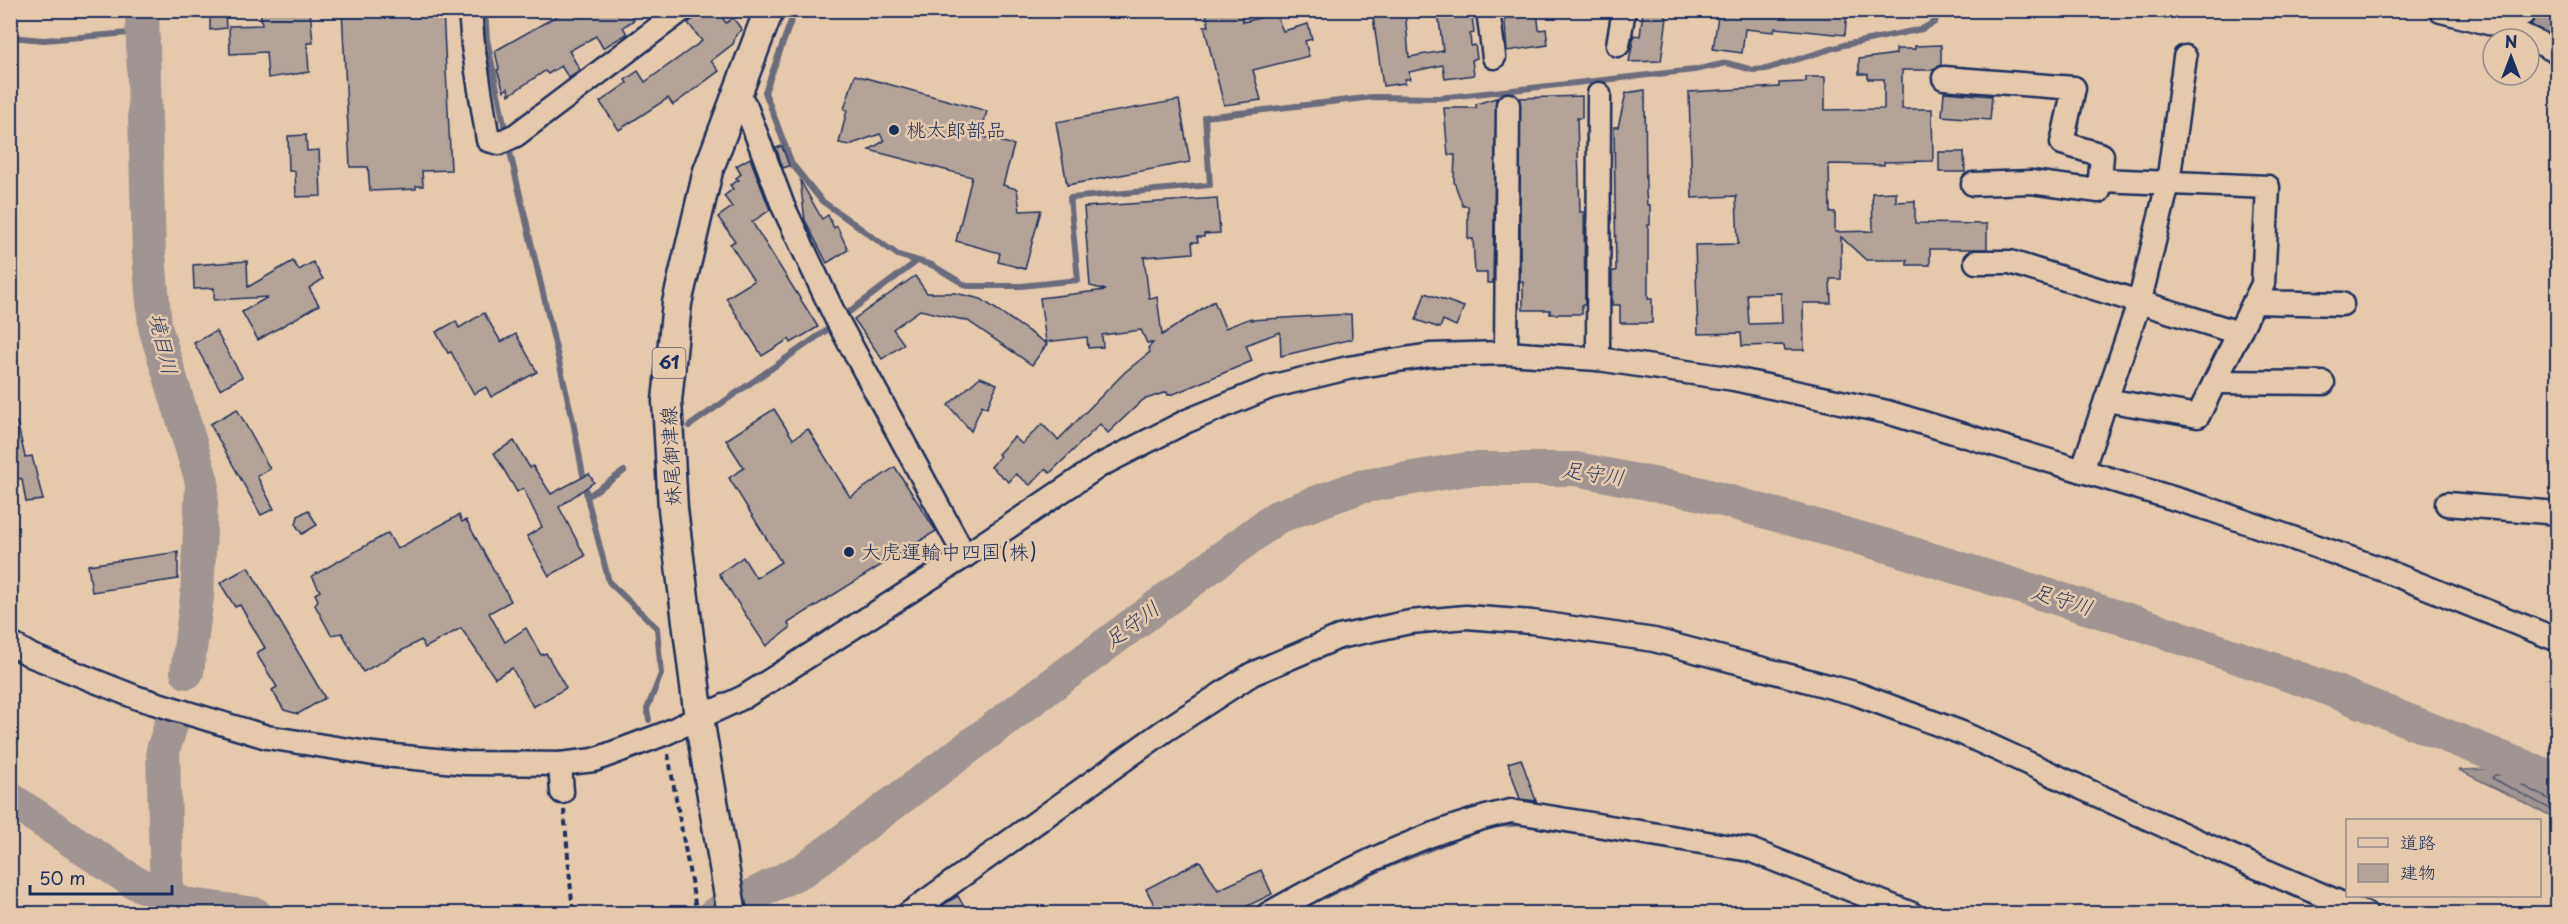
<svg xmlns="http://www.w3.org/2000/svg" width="2568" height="924" viewBox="0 0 2568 924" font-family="'Playpen Sans','Klee One',sans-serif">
<rect width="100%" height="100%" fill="#e5c9ac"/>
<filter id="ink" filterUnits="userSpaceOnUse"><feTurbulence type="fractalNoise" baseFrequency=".0167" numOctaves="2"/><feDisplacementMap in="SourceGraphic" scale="12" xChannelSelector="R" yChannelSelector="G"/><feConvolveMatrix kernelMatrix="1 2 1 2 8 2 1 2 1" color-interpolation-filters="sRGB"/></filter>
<g filter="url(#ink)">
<g fill="#a09592" stroke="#6b6c7d" stroke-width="1.5">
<path d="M2528,11h29v31l-26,-14z"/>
<path d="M2557,767v52l-98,-49z"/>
</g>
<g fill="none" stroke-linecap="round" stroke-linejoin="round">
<g stroke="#505873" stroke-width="1.5">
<path d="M2558,773l-63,2 -3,3 66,35"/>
<path d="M2558,781l-33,1 -3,3 36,19"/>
</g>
<g stroke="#6b6c7d" stroke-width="6">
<path d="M485,10l2,29 19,95"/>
<path d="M795,10l-30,82 27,72 30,37 76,54 34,10 35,21h54l57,-6 -8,-82 140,-13 -5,-68 168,-20 66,1 255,-28 33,-7 26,7 13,-1 78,-24 78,-16 13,-7 3,-12"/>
<path d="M10,37l34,3 98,-8"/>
<path d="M508,144l65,277 14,76 22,85 48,46 4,46 -14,35 2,11"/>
<path d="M841,318l75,-56"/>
<path d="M689,426l145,-101"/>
<path d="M587,497l37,-26"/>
<path d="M1497,825l29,-2"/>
<path d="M1325,896l61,-30 72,-29"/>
</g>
<g stroke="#a09592" stroke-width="34">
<path d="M142,10l7,244 6,73 47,155 -5,115 -10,75"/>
<path d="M10,799l124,83 50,22 71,10"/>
<path d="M167,897l-4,-147 8,-25"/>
<path d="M715,914l90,-45 472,-352 82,-30 108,-18h109l122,24 186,52 257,79 180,62 237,94"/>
</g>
</g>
<g fill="#b3a398" stroke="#1b2f5e" stroke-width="1.5" fill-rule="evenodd">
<path d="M210,10h15l1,18 -16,2z"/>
<path d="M260,10h50l3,33h-6l2,29 -41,6 -2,-26 -36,2 -1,-28 33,-1z"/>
<path d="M342,10h101l8,160 -29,1 1,15h-7v3l-46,2 -2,-24h-18z"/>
<path d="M567,10h61l6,10 -11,7 4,7 -24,14 -7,-12 -27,15 11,19 -11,8 -8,-12 -13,8 -3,-3 -36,24 -1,-7 -4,3 -7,-21 2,-1 -4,-18z"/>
<path d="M706,10h11l9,13 7,-5 9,12 -6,5 -3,9 -22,17 8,10 -46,34 -5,-7 -49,32 -19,-28 27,-19 -2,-3 13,-9 7,11 57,-41 -14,-18z"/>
<path d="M1205,10h35l3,12 33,-8 7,17 25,-7 4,15 -7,2 4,15 -56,14 8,30 -37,5 -20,-79h5z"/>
<path d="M1372,10h33l4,47 34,-6 -5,-38 21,-2 1,7 12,-2 2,17 -4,1 1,12 4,-1 2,13 -5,2 2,15 -29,4 -2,-14 -34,7 1,7h-5v4l-22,3z"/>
<path d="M1504,10h33l2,20 7,-1 2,16 -41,6z"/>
<path d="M1666,10l-1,7 2,1 -6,43 -32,1 5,-27 6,1 3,-25z"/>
<path d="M1719,10h128l-2,25 -70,-7 -1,4 -29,-3 -3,24 -29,-4z"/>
<path d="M1941,45v20l-8,5h-31v39h30l1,52 -49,1v3l-55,-1 1,48h5v20l38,-1 -1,-38 24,-1v10l19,-1v22l72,1v25h-57v16h-23v-5h-41l-25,-23v42h-11l1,24h-28l1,47h-19l-1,-5 -42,1 -1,-13 -43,1 -3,-89 43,-1 -2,-48 -44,2 -3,-106 90,-5v-4l27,-1v-5h19v33l59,-1v-30h-16v-5h-9v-15l37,-5v-5h19v-3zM1781,293l1,30 -33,1 -2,-30z"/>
<path d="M855,75l132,36 -7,25 34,9 -11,40 14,4 3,22 21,-1 -16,59 -27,-7 2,-9 -44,-12 16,-64 -103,-27 15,-9 -4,-7 -31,11 -10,-2 8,-33 -3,-1z"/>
<path d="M1645,90l1,103 1,12h3v20h-2v74h4v24h-32v-18h-8v-34h4l-2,-144h4l1,-4 7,-30z"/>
<path d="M1944,92l48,4 -2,24 -48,-4z"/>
<path d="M1582,96v22h-5l3,94h4l1,93h-3v9h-32v-4h-27v-28h-3v-184z"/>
<path d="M1496,98l-3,185h-6v-10h-12l-2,-34h-5v-33h-5l-9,-24 1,-27h-7l-4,-47h32v-4z"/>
<path d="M1179,100l11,62 -123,23 -11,-63z"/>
<path d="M306,135l1,16 12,-1 2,46 -25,1 -1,-26h-6l-1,-35z"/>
<path d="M782,146l7,20 -6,2 -7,-20z"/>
<path d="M1939,152h25l1,20h-26z"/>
<path d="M750,158l20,52 -18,12 66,105 -27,16 -2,-4 -27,17 -36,-58 28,-17 -24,-37 5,-3 -17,-24 14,-10 -8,-11 9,-7 -3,-4 9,-5 -3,-2 5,-4 -5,-8z"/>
<path d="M800,180l22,39 6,-4 6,13 3,-2 11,24 -21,13 -22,-43z"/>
<path d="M1217,198l3,35 -16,1v3h-7l1,5h-6l1,11 -49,4 5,41 8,-1 5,38 52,-34 11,27 26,-10v2l100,-6 1,25 -71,17 -1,-24 -34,13 6,16 -76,32 -8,2 -1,-3 -24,8 -35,33 -8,-9 -50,49 -5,-4 -15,16 -14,-11 -7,8 -18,-15 9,-11 -2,-2 16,-17 8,7 20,-20 16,16 67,-68 25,-20 -2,-4 5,-5h-6l-6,-13 -39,5 1,12 -15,1 -1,-11 -41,5 -6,-44 66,-8 -16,-4 -6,-79z"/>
<path d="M247,261l1,26 45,-26 6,9 14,-8 10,17 -14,9 10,17 -61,35 -16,-28 26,-15 -54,3v-12l-20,1 -1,-24z"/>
<path d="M915,276l12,17h28l26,6 66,45 -15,21 -64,-44 -48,-11 -27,19 11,15 -22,15 -28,-40z"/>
<path d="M1425,293l39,14 -8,19 -13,-6 -3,8 -24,-8z"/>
<path d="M484,313l17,29 15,-8 21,38 -46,25 -5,-10 -12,7 -23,-42 -3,1 -12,-21 20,-11 3,7z"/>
<path d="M216,331l26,46 -22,12 -26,-46z"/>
<path d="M980,377l17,7 -10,24 -5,-3 -11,26 -23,-26z"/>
<path d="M237,409l33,60 -13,7 17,33 -13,6 -51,-91z"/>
<path d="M774,409l19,30 15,-10 42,68 45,-30 41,64 -148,92 2,5 -24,18 -47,-72 24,-17 13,21 25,-16 -52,-84 15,-10 -18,-28z"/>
<path d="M17,422l8,35 7,-1 11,44 -17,2 -4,-23 -10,-2 -2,-54z"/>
<path d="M514,441l16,27 3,-2 18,28 38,-20 5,8 -35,25 26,49 -36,20 -22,-40 15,-9 -19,-39 -6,4 -23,-39z"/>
<path d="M308,510l9,15 -15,9 -6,-9 2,-9z"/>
<path d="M459,515l3,7 4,-2 45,81 -22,12 16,29 21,-14 15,27 5,-2 20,35 -33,19 -21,-39 -17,10 -34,-50 -36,20 -4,-8 -58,32 -21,-39 -11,2 -16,-30 3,-5 -3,-6 5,-3 -8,-15 76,-43 9,16z"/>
<path d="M178,552v27l-86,13 -4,-27z"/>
<path d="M248,567l77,131 -27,16 -14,-4 -12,-20 5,-3 -21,-34 9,-5 -25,-43 -5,2 -15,-24z"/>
<path d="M1521,759l15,42 -16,-2 -12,-36z"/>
<path d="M1200,861l18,29 43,-20 11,24 -29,14 3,6h-42l-4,-9 -17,9h-24l-13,-25z"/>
<path d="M958,896l10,18h-36l17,-13z"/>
</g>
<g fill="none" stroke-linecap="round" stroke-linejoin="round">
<defs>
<g id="minor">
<path d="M470,10l3,36 15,94 11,3 17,-8 166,-125"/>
<path d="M1488,10l6,47"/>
<path d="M2518,10l5,4"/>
<path d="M2441,11l67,17 50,24"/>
<path d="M1618,45l6,-35"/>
<path d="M1944,78l130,10 -12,55 40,12 -3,36 -68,-9 -58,2"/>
<path d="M737,93l9,14 37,99 53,112 129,238"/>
<path d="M2100,180l168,7 -5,97 -65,132 -92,-16"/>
<path d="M1976,262h34l229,71"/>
<path d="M2254,302l88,2"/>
<path d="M1506,353l2,-248"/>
<path d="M1598,359l1,-265"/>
<path d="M2215,382l108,1"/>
<path d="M2082,471l58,-171 28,-117 17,-126"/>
<path d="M2447,504l111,9"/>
<path d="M10,643l22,13 106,42 129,39 107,17 92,9 94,1 34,-4 70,-26 80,-37 221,-141 134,-90 88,-45 83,-34 78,-19 82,-13 76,-2 92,6 136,20 153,33 325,98 169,59 177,71"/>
<path d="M560,764l2,28"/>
<path d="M908,914l256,-183 88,-57 87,-37 71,-15 56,-5 66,5 122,18 200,53 108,40 253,116 151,65"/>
<path d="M1268,914c72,-41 162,-86 243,-103l239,39 162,64"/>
</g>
<path id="major" d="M732,914l-33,-196 -26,-209 -6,-108 10,-98 31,-132 61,-161"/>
</defs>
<use href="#minor" stroke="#1b2f5e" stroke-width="27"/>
<use href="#major" stroke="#1b2f5e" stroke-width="33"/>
<g stroke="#1b2f5e" stroke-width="4" stroke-dasharray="6 4.5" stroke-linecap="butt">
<path d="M668,754l29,160"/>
<path d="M564,810l9,104"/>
</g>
<use href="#minor" stroke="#e5c9ac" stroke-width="22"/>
<use href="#major" stroke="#e5c9ac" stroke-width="28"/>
</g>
</g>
<g fill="#1b2f5e" stroke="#e5c9ac" stroke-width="2">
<circle cx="894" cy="130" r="6"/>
<circle cx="849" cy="552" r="6"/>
</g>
<g text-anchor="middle" stroke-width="5" stroke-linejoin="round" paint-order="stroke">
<rect fill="#e5c9ac" stroke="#585d75" stroke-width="1.5" x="652.5" y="348" width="33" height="30" rx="4.5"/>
<g font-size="18" font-weight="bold" fill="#1b2f5e">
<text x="669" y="369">61</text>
</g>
<g font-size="20" fill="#1b2f5e" stroke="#e5c9ac" text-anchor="start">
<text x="906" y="137">桃太郎部品</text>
<text x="861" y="559">大虎運輸中四国(株)</text>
</g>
<g font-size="20" fill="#1b2f5e" stroke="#e5c9ac">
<text transform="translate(671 456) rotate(-93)" y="7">妹尾御津線</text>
</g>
<g font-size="21" font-style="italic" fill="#2f3e66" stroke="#e5c9ac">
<text transform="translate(163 344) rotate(77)" y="7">境目川</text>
<text transform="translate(1593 474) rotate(8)" y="7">足守川</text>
<text transform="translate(2062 600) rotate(17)" y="7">足守川</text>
<text transform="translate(1132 625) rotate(-37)" y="7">足守川</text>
</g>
</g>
<rect width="2568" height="924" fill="none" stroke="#e5c9ac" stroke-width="36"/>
<rect x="18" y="18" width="2532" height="888" fill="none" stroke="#1b2f5e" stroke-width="2" filter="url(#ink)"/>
<rect x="2346" y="819" width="195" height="78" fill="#e5c9ac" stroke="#948b8d" stroke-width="1.5"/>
<rect x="2358" y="838" width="30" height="9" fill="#e5c9ac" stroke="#948b8d" stroke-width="1.5"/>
<text x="2400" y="849" font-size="18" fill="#1b2f5e">道路</text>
<rect x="2358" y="864" width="30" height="18" fill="#b3a398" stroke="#948b8d" stroke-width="1.5"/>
<text x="2400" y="879" font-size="18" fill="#1b2f5e">建物</text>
<g transform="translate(2511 57)"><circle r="28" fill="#e5c9ac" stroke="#948b8d" stroke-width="1.5"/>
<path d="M0-4.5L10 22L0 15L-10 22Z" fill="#1b2f5e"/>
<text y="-9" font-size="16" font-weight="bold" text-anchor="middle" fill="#1b2f5e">N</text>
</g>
<path d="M30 885v9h142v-9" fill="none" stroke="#1b2f5e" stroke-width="3"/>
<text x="39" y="885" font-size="18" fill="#1b2f5e" stroke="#e5c9ac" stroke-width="4.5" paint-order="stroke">50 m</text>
</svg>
